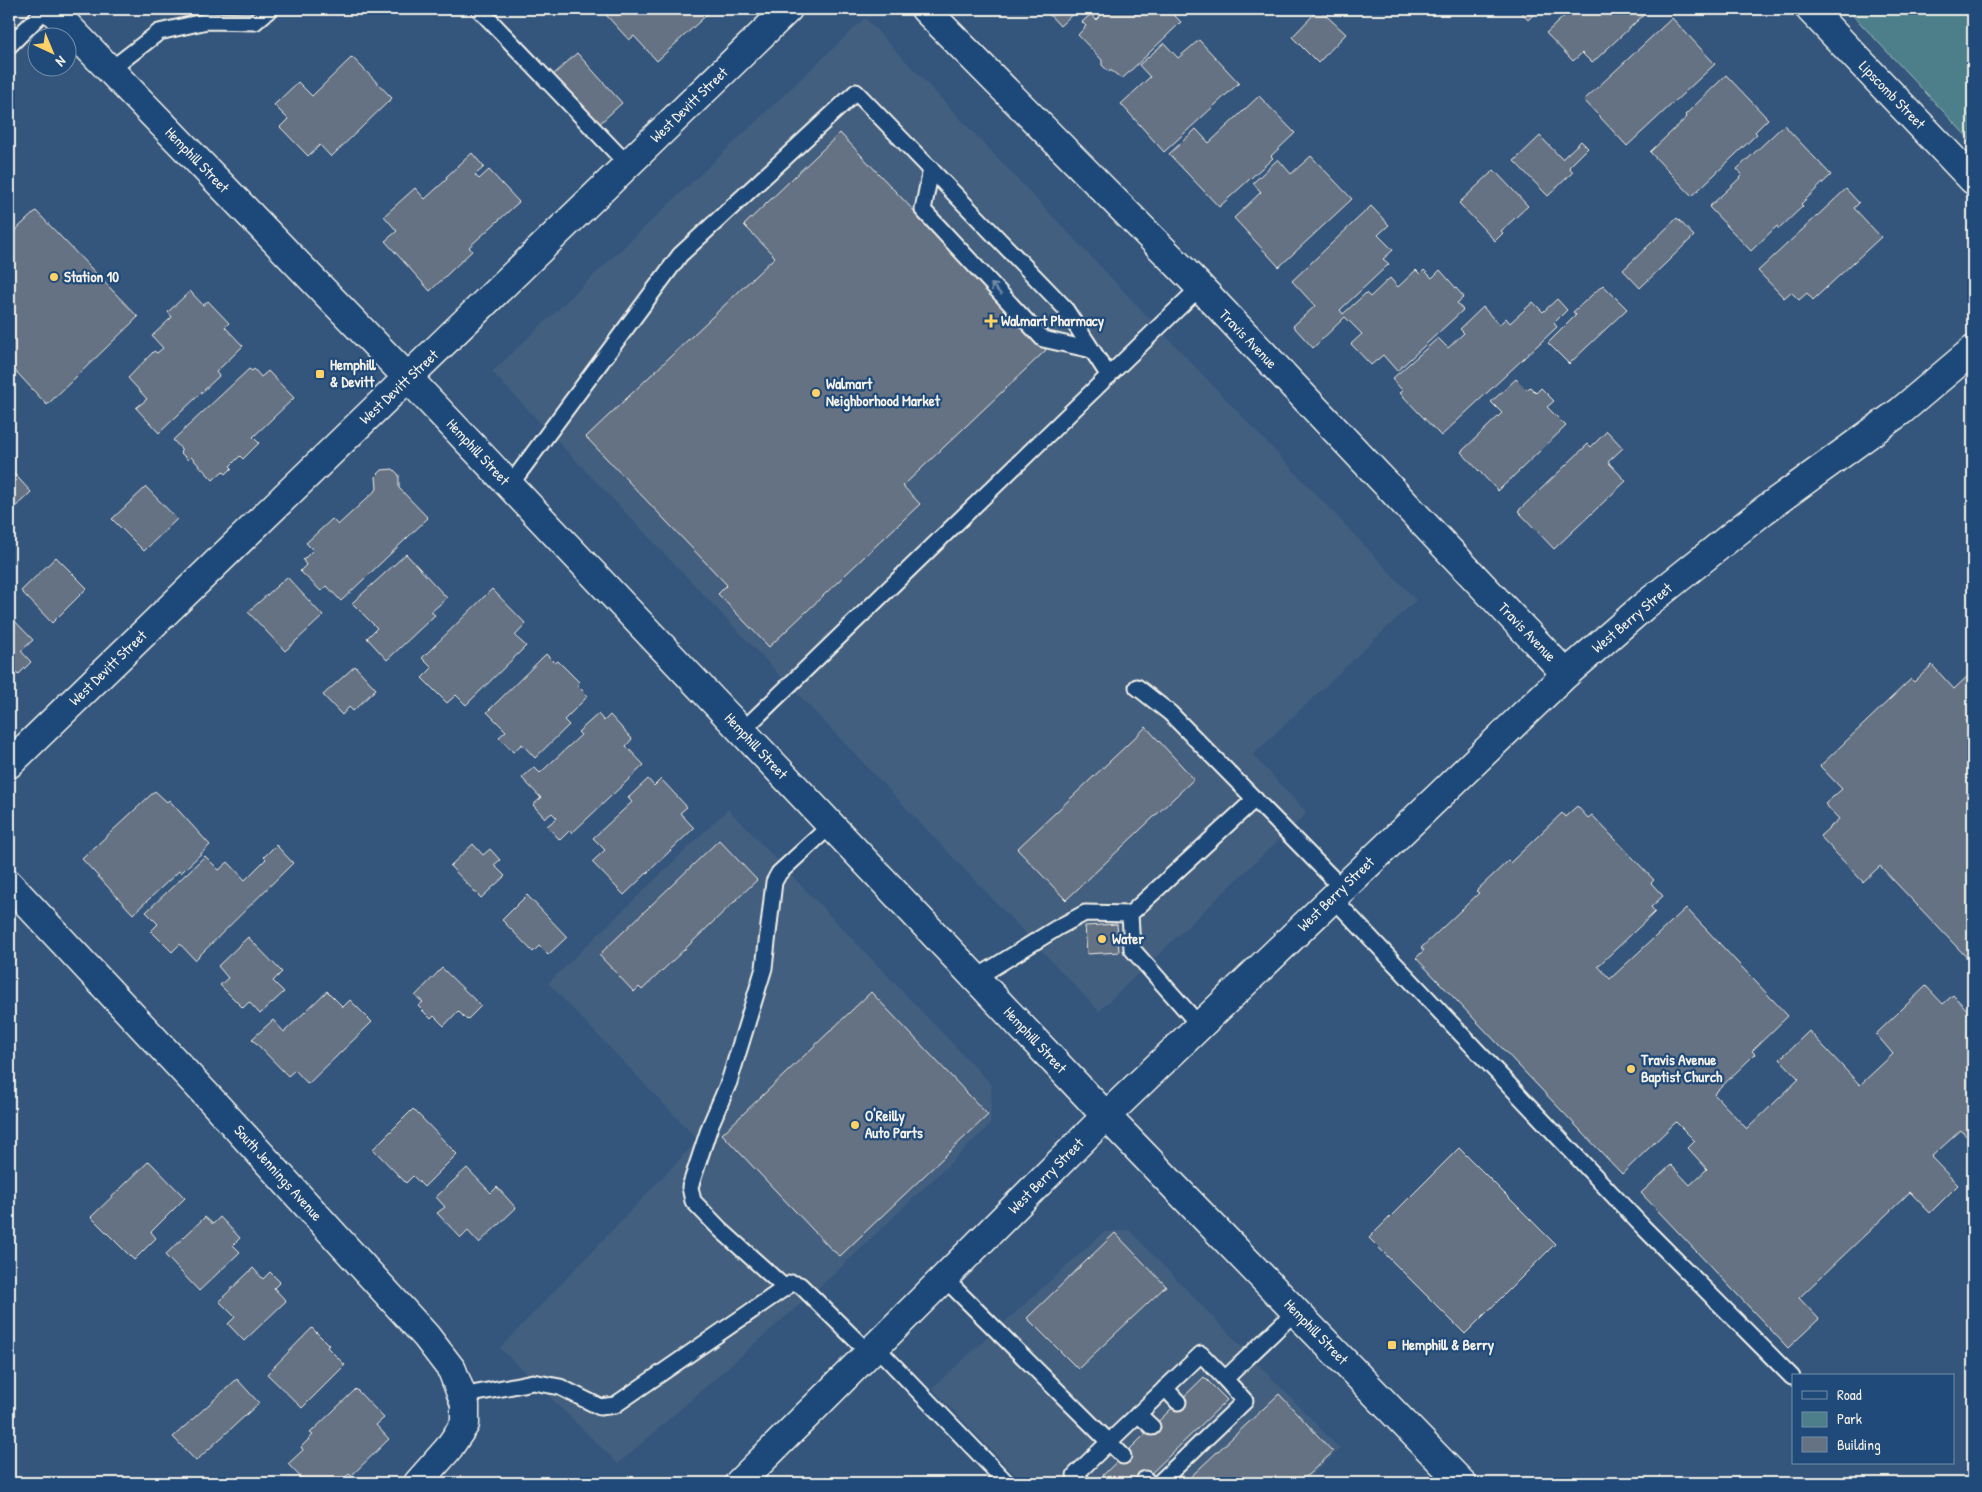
<svg xmlns="http://www.w3.org/2000/svg" width="1982" height="1492" viewBox="0 0 1982 1492" font-family="'Patrick Hand',sans-serif">
<rect width="100%" height="100%" fill="#34567d"/>
<filter id="ink" filterUnits="userSpaceOnUse"><feTurbulence type="fractalNoise" baseFrequency=".02" numOctaves="2"/><feDisplacementMap in="SourceGraphic" scale="10" xChannelSelector="R" yChannelSelector="G"/><feConvolveMatrix kernelMatrix="1 2 1 2 8 2 1 2 1" color-interpolation-filters="sRGB"/></filter>
<g filter="url(#ink)">
<g fill="#435e7f">
<path d="M865,18l551,582 -163,155 54,58 -208,198 -607,-639z"/>
<path d="M728,809l264,276 -2,40 -159,152 -213,187 -118,-116 198,-208 -150,-157z"/>
<path d="M1129,1230l211,219 -36,34h-281l-91,-95 172,-156z"/>
</g>
<path fill="#4d7f8a" stroke="#a0b8b9" d="M1847,9h126v134z"/>
<g fill="#657284" stroke="#f4f1e8">
<path d="M613,9h100l-56,52 -23,-25 -5,4 -23,-25z"/>
<path d="M1044,9h34l-18,17z"/>
<path d="M1107,9h61l13,13 -59,57 -10,-8h-4l-6,-6v-5l-24,-25 8,-9 -4,-4 9,-8 5,6z"/>
<path d="M1319,9l27,25 -28,29 -26,-26z"/>
<path d="M1518,9h25l-3,3 -2,-2 -10,10z"/>
<path d="M1572,9h78l-58,54 -10,-10 -9,8 -27,-28z"/>
<path d="M1672,18l43,46 -88,82 -43,-46z"/>
<path d="M1199,40l40,43 -75,69 -43,-48 29,-27 -11,-12 25,-22 14,15z"/>
<path d="M577,53l45,50 -25,23 -45,-50z"/>
<path d="M352,57l40,41 -61,59 -11,-12 -12,11 -28,-29 8,-8 -14,-14 24,-23 14,14z"/>
<path d="M1726,75l42,44 -13,13 2,2 -65,62 -42,-44 37,-35 -2,-2z"/>
<path d="M1259,96l36,37 -24,23 2,2 -54,49 -50,-53 27,-25 13,14z"/>
<path d="M1784,125l47,50 -30,29 2,2 -24,23 -2,-3 -26,25 -42,-44 33,-31 -5,-7z"/>
<path d="M840,133l206,217 -143,136 17,18 -151,143 -51,-53 9,-9 -141,-148 189,-180 -31,-32z"/>
<path d="M1540,136l22,23 19,-18 7,7 -19,19 4,5 -25,24 -34,-35z"/>
<path d="M472,153l12,14 -9,8 4,4 10,-9 30,32 -50,45 3,4 -42,40 -45,-50 12,-10 -13,-15 31,-28 10,11 22,-20 -1,-2z"/>
<path d="M1311,156l41,43 -73,68 -45,-49 27,-26 -8,-9 25,-24 13,15z"/>
<path d="M1494,170l34,36 -27,25 2,2 -8,8 -36,-38z"/>
<path d="M1846,189l13,14 -5,5 27,29 -68,63 -6,-7 -8,7 -8,-8 -7,6 -26,-27z"/>
<path d="M1371,206l18,19 -11,10 15,15 -10,9 6,5 -49,46 3,4 23,-21 4,4 20,-19 8,9 18,-17 4,4 4,-4 8,8 8,-8 24,27 -7,6 6,7 -66,61 -14,-16 -12,10 -20,-21 11,-10 -17,-17 -32,31 -20,-22 22,-20 -23,-25z"/>
<path d="M36,211l102,106 -91,88 -38,-41v-128z"/>
<path d="M1677,218l17,18 -54,52 -17,-18z"/>
<path d="M1603,285l24,24 -58,55 -21,-21 28,-28 -3,-3z"/>
<path d="M190,291l13,14 5,-4 21,22 -4,4 18,19 -27,26 3,4 -60,57 -23,-25 11,-9 -19,-21 26,-27 3,2 6,-5 -11,-12 20,-19 -4,-5z"/>
<path d="M1557,299l10,11 -13,13 3,4 -116,109 -41,-43 3,-2 -11,-12 46,-41 10,10 16,-15 -4,-4 23,-22 16,18 7,-7 4,5 23,-21 10,10z"/>
<path d="M249,369l3,2 2,-2 7,8 7,-6 26,27 -41,39 6,6 -16,16 -3,-3 -10,10 2,2 -6,6 -3,-3 -10,9 -22,-23 -3,3 -8,-8 2,-2 -9,-10z"/>
<path d="M1516,379l11,11 3,-3 6,6 5,-5 13,13 -7,6 19,19 -68,65 -37,-39 41,-39 -11,-11z"/>
<path d="M1607,431l16,17 -15,14 18,19 -72,68 -36,-38 70,-67 3,3z"/>
<path d="M9,468l22,24 -22,21z"/>
<path d="M393,469l6,6v13l29,30 -87,83 -14,-15 -6,5 -21,-20 6,-6 -3,-5 10,-10 -7,-7 26,-24 6,6 39,-36 -1,-13 6,-6z"/>
<path d="M146,487l31,32 -33,32 -32,-32z"/>
<path d="M406,554l41,44 -16,14 4,3 -48,45 -20,-22 10,-10 -25,-25z"/>
<path d="M56,557l31,31 -35,35 -31,-32z"/>
<path d="M287,577l36,39 -38,35 -37,-39z"/>
<path d="M492,589l34,35 -11,12 11,10 -60,59 -10,-10 -9,8 -25,-25 10,-10 -10,-10z"/>
<path d="M9,615l24,25 -12,11 10,11 -13,13 -2,-3 -7,7z"/>
<path d="M546,654l9,9 3,-2 21,21 -2,3 11,11 -24,24 5,5 -34,33 -13,-14 -9,8 -14,-15 7,-6 -19,-19z"/>
<path d="M1932,665l22,24 16,-15 3,3v287l-93,-98 -17,16 -43,-46 19,-17 -14,-15 17,-15 -22,-23 91,-87 3,3z"/>
<path d="M355,666l21,23 -23,22 -4,-4 -7,8 -19,-20z"/>
<path d="M598,714l6,7 6,-6 22,24 -6,7 18,19 -72,68 -2,-3 -10,10 -13,-14 10,-8 -5,-5 -7,5 -12,-13 8,-7 -19,-20 12,-11 6,6 41,-38 -3,-3z"/>
<path d="M1146,727l48,52 -128,121 -49,-51z"/>
<path d="M648,779l6,7 7,-7 26,28 -7,6 14,15 -70,67 -32,-33 13,-12 -12,-12 39,-36 -4,-4z"/>
<path d="M155,791l12,11 2,-2 41,45 -29,28 -2,-2 -46,43 -51,-55z"/>
<path d="M1577,806l11,12 4,-3 62,65 -3,3 12,13 -12,11 4,5 -57,54 12,13 76,-71 102,108 -36,35 3,3 -41,40 33,35 52,-50 -19,-20 29,-28 51,54 33,-31 -17,-20 50,-48 17,18 10,-9 20,21v121l-1,-2 -4,3 -7,-8 -30,27 27,28 -28,28 -20,-21 -111,106 20,21 -31,29 -147,-155 30,-28 19,20 17,-16 -19,-21 7,-7 -19,-19 -54,52 -206,-216 8,-8 -3,-2 58,-55 -3,-2 32,-30 2,2 52,-50 3,4z"/>
<path d="M719,840l38,40 -115,110 -3,-3 -5,5 -35,-37z"/>
<path d="M473,844l10,11 7,-6 10,11 -6,5 11,11 -24,22 -31,-32z"/>
<path d="M276,845l17,18 -98,97 -15,-16 -8,8 -21,-21 7,-7 -12,-12 59,-56 14,14 9,-8 17,18 21,-21 -2,-2z"/>
<path d="M527,895l40,42 -19,18 -9,-9 -6,6 -31,-32z"/>
<path d="M1117,924l2,28 -32,2 -2,-28z"/>
<path d="M248,937l34,35 -9,9 11,11 -24,22 -11,-12 -6,6 -23,-23 8,-7 -10,-12z"/>
<path d="M442,968l39,38 -14,14 -9,-9 -14,15 -10,-10 -3,3 -13,-13 5,-4 -8,-6z"/>
<path d="M327,991l16,16 7,-7 22,22 -64,62 -13,-14 -7,6 -36,-37 21,-19 11,12z"/>
<path d="M871,992l117,123 -148,141 -9,-7 -109,-115z"/>
<path d="M413,1109l44,45 -33,33 -11,-11 -7,7 -33,-34z"/>
<path d="M1459,1148l96,96 -90,90 -96,-96z"/>
<path d="M149,1161l36,37 -34,34 5,6 -22,22 -43,-43z"/>
<path d="M467,1168l24,25 6,-6 19,21 -37,35 -11,-12 -7,7 -24,-25 8,-6 -9,-10z"/>
<path d="M205,1217l8,7 7,-7 20,21 -7,7 7,7 -41,39 -34,-36z"/>
<path d="M1115,1233l51,53 -88,83 -51,-51z"/>
<path d="M253,1268l10,11 7,-7 10,10 -6,6 12,13 -42,40 -16,-17 7,-7 -16,-16z"/>
<path d="M312,1328l17,17 -2,2 18,18 -43,43 -35,-34z"/>
<path d="M1204,1377l23,23 -86,83h-36l-5,-5z"/>
<path d="M237,1379l22,24 -63,58 -23,-24z"/>
<path d="M356,1389l28,29 -8,7 13,14 -38,37 -2,-2 -10,9h-33l-18,-19 15,-14 -2,-3 12,-12 -3,-2z"/>
<path d="M1279,1394l54,58 -34,31h-115z"/>
</g>
<g fill="none" stroke-linecap="round" stroke-linejoin="round">
<defs>
<g id="lane">
<path d="M479,9l149,156"/>
<path d="M9,46l37,-37"/>
<path d="M110,70l49,-38 48,-11 48,1 15,-13"/>
<path d="M931,169l-8,41 120,129 49,11"/>
<path d="M510,485l170,-230 176,-163 208,215 45,69"/>
<path d="M1137,687l33,26 172,175"/>
<path d="M742,731l458,-444"/>
<path d="M1332,897l311,330 149,150"/>
<path d="M976,978l81,-50 28,-15 45,1"/>
<path d="M1200,1026l-68,-77 -2,-35 125,-115"/>
<path d="M944,1278l165,164 92,-88 24,25 71,-68"/>
<path d="M784,1287l-63,-57 -28,-29 -3,-14 20,-61 19,-44 35,-114 10,-86 5,-9 52,-48"/>
<path d="M876,1347l131,136"/>
<path d="M1165,1388l13,14"/>
<path d="M462,1396l71,-14 27,5 40,20 15,-2 177,-122 8,2 69,68"/>
<path d="M1138,1414l14,13"/>
<path d="M1145,1479l4,4"/>
<path d="M1083,1483l-8,-8 34,-33 14,14"/>
<path d="M1159,1483l86,-82 -20,-22"/>
</g>
<g id="street">
<path d="M925,9l275,278 366,387"/>
<path d="M1810,9l163,171"/>
<path d="M9,764l779,-755"/>
<path d="M9,884l205,219 212,233 26,34 13,34v20l-17,25 -30,34"/>
</g>
<g id="secondary">
<path d="M51,9l357,369 698,738 356,367"/>
<path d="M739,1483l367,-367 460,-442 78,-68 119,-95 138,-100 72,-61"/>
</g>
</defs>
<use href="#lane" stroke="#f4f1e8" stroke-width="19"/>
<use href="#street" stroke="#f4f1e8" stroke-width="31"/>
<use href="#secondary" stroke="#f4f1e8" stroke-width="31"/>
<use href="#lane" stroke="#1f4a7a" stroke-width="15"/>
<use href="#street" stroke="#1f4a7a" stroke-width="28"/>
<use href="#secondary" stroke="#1f4a7a" stroke-width="28"/>
</g>
<defs><path id="oneway-shaft" d="M-6 0H5M1.5-3L5.5 0L1.5 3" fill="none" stroke-width="1.6" stroke-linecap="round" stroke-linejoin="round" transform="scale(1.25)"/></defs>
<use stroke="#748da6" href="#oneway-shaft" transform="translate(996 289) rotate(-133)"/>
</g>
<g fill="#ffd166" stroke="#1f4a7a" stroke-width="2">
<circle cx="54" cy="277" r="5"/>
<path d="M988.5 313.5h5v5h5v5h-5v5h-5v-5h-5v-5h5z"/>
<rect x="315" y="369" width="10" height="10" rx="2.5"/>
<circle cx="816" cy="393" r="5"/>
<circle cx="1102" cy="939" r="5"/>
<circle cx="1631" cy="1069" r="5"/>
<circle cx="855" cy="1125" r="5"/>
<rect x="1387" y="1340" width="10" height="10" rx="2.5"/>
</g>
<g text-anchor="middle" stroke-width="4.5" stroke-linejoin="round" paint-order="stroke">
<g font-size="15" fill="#f4f1e8" stroke="#1f4a7a">
<text transform="translate(1892 95) rotate(46)" y="5">Lipscomb Street</text>
<text transform="translate(689 105) rotate(-44)" y="5">West Devitt Street</text>
<text transform="translate(197 160) rotate(46)" y="5">Hemphill Street</text>
<text transform="translate(1248 339) rotate(46)" y="5">Travis Avenue</text>
<text transform="translate(399 387) rotate(-43)" y="5">West Devitt Street</text>
<text transform="translate(478 452) rotate(47)" y="5">Hemphill Street</text>
<text transform="translate(1632 618) rotate(-40)" y="5">West Berry Street</text>
<text transform="translate(1527 632) rotate(46)" y="5">Travis Avenue</text>
<text transform="translate(108 668) rotate(-44)" y="5">West Devitt Street</text>
<text transform="translate(756 746) rotate(47)" y="5">Hemphill Street</text>
<text transform="translate(1336 894) rotate(-44)" y="5">West Berry Street</text>
<text transform="translate(1035 1040) rotate(47)" y="5">Hemphill Street</text>
<text transform="translate(278 1173) rotate(48)" y="5">South Jennings Avenue</text>
<text transform="translate(1046 1176) rotate(-45)" y="5">West Berry Street</text>
<text transform="translate(1316 1332) rotate(46)" y="5">Hemphill Street</text>
</g>
<g font-size="15" font-weight="bold" fill="#f4f1e8" stroke="#1f4a7a" text-anchor="start">
<text x="64" y="282">Station 10</text>
<text x="1001" y="326">Walmart Pharmacy</text>
<text x="330" y="370">Hemphill<tspan x="330" dy="17">&amp; Devitt</tspan></text>
<text x="826" y="389">Walmart<tspan x="826" dy="17">Neighborhood Market</tspan></text>
<text x="1112" y="944">Water</text>
<text x="1641" y="1065">Travis Avenue<tspan x="1641" dy="17">Baptist Church</tspan></text>
<text x="865" y="1121">O'Reilly<tspan x="865" dy="17">Auto Parts</tspan></text>
<text x="1402" y="1350">Hemphill &amp; Berry</text>
</g>
</g>
<rect width="1982" height="1492" fill="none" stroke="#1f4a7a" stroke-width="30"/>
<rect x="15" y="15" width="1952" height="1462" fill="none" stroke="#f4f1e8" stroke-width="2" filter="url(#ink)"/>
<rect x="1792" y="1374" width="162" height="90" fill="#1f4a7a" stroke="#748da6"/>
<rect x="1802" y="1391" width="25" height="8" fill="#1f4a7a" stroke="#748da6"/>
<text x="1837" y="1400" font-size="15" fill="#f4f1e8">Road</text>
<rect x="1802" y="1412" width="25" height="15" fill="#4d7f8a" stroke="#748da6"/>
<text x="1837" y="1424" font-size="15" fill="#f4f1e8">Park</text>
<rect x="1802" y="1437" width="25" height="15" fill="#657284" stroke="#748da6"/>
<text x="1837" y="1450" font-size="15" fill="#f4f1e8">Building</text>
<g transform="translate(52 52) rotate(136)"><circle r="24" fill="#1f4a7a" stroke="#748da6"/>
<path d="M0-4L9 19L0 12L-9 19Z" fill="#ffd166"/>
<text y="-8" font-size="14" font-weight="bold" text-anchor="middle" fill="#f4f1e8">N</text>
</g>
</svg>
